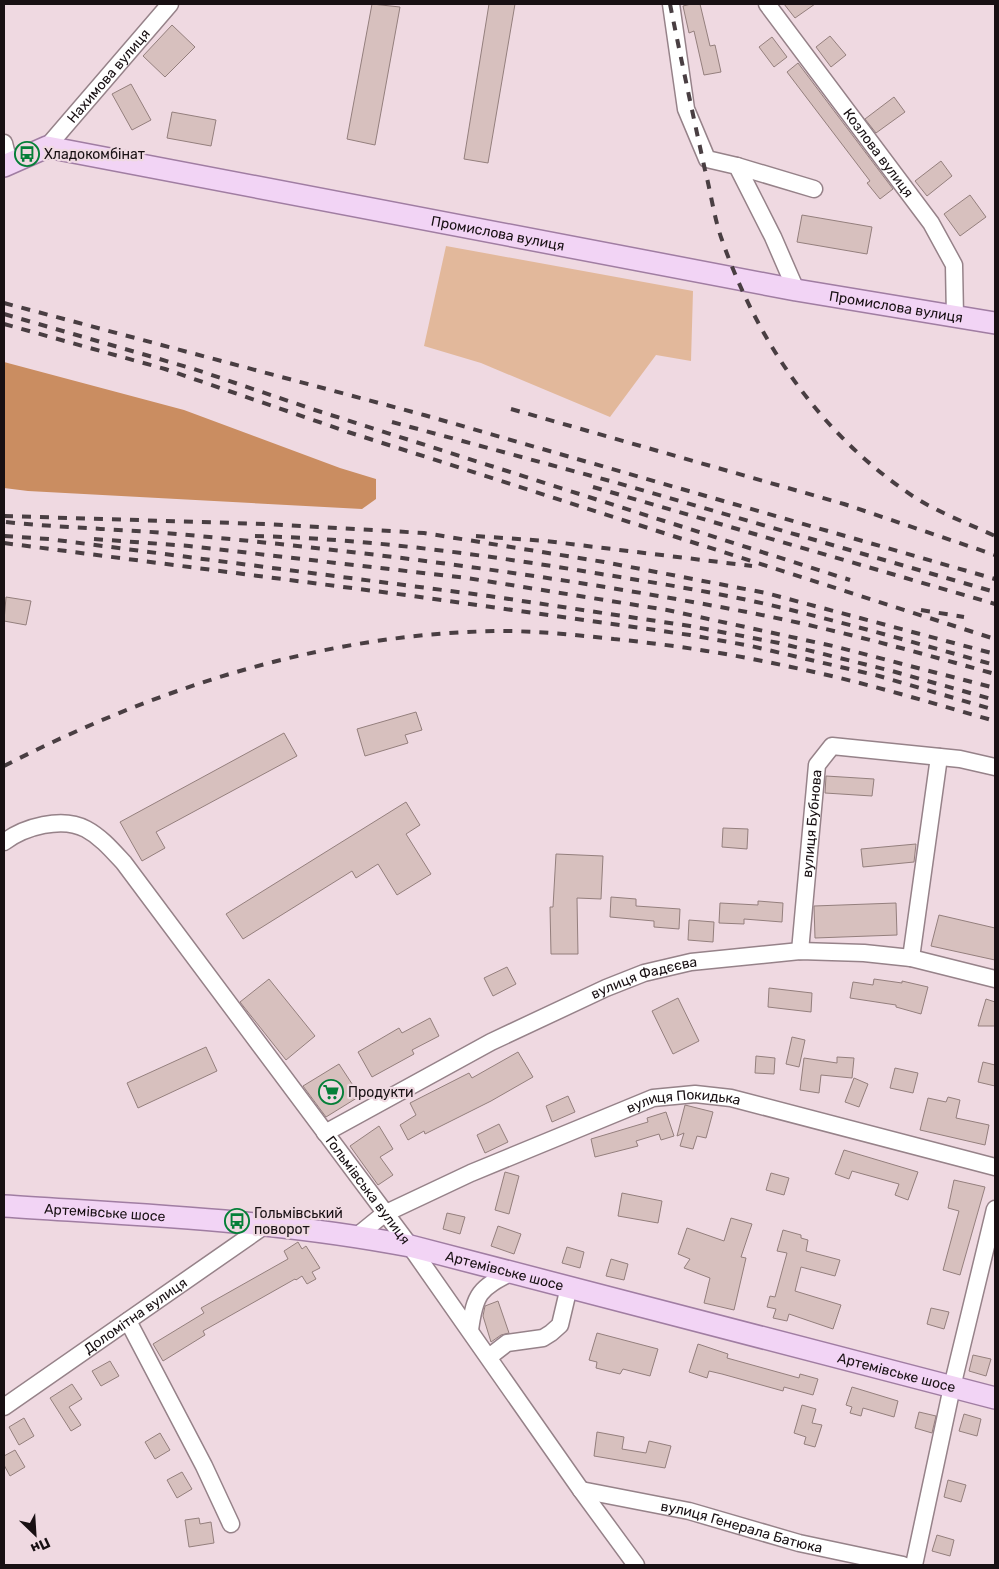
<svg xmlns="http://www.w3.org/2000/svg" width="999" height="1569" viewBox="0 0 999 1569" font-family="Rubik,sans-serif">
<rect width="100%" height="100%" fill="#efd9e1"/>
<path fill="#e2b89b" d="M446,246l247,45 -2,70 -35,-6 -46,62 -129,-54 -57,-17z"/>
<path fill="#ca8d61" d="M4,362l180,48 156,58 36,11v20l-14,10 -334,-18 -24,-3z"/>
<g fill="#d7c0be" stroke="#947f7d">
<path d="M372,4l28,3 -25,138 -28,-6z"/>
<path d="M489,4h26l-27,159 -24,-4z"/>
<path d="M691,4h9l10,42 5,-1 6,27 -17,3 -10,-44 -5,2 -6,-27z"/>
<path d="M784,4h31l-20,14z"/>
<path d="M172,25l23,22 -30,30 -22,-21z"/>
<path d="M830,36l16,19 -15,12 -15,-20z"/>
<path d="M772,37l15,20 -13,10 -15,-20z"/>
<path d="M798,63l95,126 -13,10 -13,-16 3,-2 -83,-109z"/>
<path d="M131,84l20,36 -19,10 -20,-36z"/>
<path d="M894,97l11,15 -29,21 -11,-14z"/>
<path d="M172,112l44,8 -5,26 -44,-8z"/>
<path d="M941,161l11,15 -25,20 -12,-15z"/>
<path d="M970,195l16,22 -26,19 -16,-22z"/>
<path d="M802,215l70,12 -5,27 -70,-12z"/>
<path d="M6,597l25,4 -5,24 -22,-4z"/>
<path d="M416,712l6,18 -17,5 3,8 -43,13 -8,-27z"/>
<path d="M284,733l13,23 -141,76 9,16 -23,13 -22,-39z"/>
<path d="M826,776l48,3 -2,17 -47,-3z"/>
<path d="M406,802l14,23 -14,9 25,40 -34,21 -19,-31 -22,14 -4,-7 -109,68 -17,-25z"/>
<path d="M723,828l25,1 -1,20 -25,-2z"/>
<path d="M916,844l-2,18 -51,5 -2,-18z"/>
<path d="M556,854l47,2 -2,43 -24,-1 1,56h-27l-1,-47h3z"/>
<path d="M611,897l25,2v7l44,3 -1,20 -25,-2v-6l-44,-4z"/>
<path d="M758,901l25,2 -1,19 -38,-3v5l-25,-1 1,-20 38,2z"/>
<path d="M896,903l1,32 -82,3 -1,-32z"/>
<path d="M939,915l56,13v32l-64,-14z"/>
<path d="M689,920l25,2 -1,20 -25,-2z"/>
<path d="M507,967l9,17 -23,12 -9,-18z"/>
<path d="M269,979l46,57 -29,24 -46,-58z"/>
<path d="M874,979l28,4v-2l26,6 -7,27 -25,-7v-2l-46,-7 3,-16 20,3z"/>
<path d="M769,988l43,5 -1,19 -43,-5z"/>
<path d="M678,998l21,43 -26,13 -21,-43z"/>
<path d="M986,999l9,3v24h-17z"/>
<path d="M430,1018l9,18 -27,14 2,4 -42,23 -14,-25 41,-24 3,5z"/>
<path d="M792,1037l13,3 -6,27 -13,-3z"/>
<path d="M206,1047l11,24 -79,37 -11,-25z"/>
<path d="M518,1052l15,25 -42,24 -66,33 -1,-3 -16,9 -8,-15 16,-10 -6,-12 59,-30 3,5z"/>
<path d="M756,1056l19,2 -1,16 -19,-1z"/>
<path d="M837,1057l17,1 -2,20 -31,-3 -2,18 -19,-3 4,-32 33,5z"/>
<path d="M983,1062l12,3v21l-17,-4z"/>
<path d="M339,1064l21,32 -34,21 -23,-31z"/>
<path d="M895,1068l23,5 -5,20 -23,-5z"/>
<path d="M854,1078l14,6 -9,23 -14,-5z"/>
<path d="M568,1096l7,16 -23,10 -6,-16z"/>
<path d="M948,1097l12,3 -4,18 33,7 -4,20 -65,-15 8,-32 18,4z"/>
<path d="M685,1105l28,7 -7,26 -9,-2 -4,13 -13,-3 4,-13 -7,3z"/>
<path d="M666,1112l8,24 -13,4 -2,-6 -23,7 2,5 -43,11 -4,-18 57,-17 -1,-4z"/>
<path d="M499,1124l9,18 -23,11 -8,-18z"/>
<path d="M379,1126l14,23 -13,8 13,18 -15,10 -28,-39z"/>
<path d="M844,1150l74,22 -10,28 -13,-5 4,-11 -47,-13 -3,8 -14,-5z"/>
<path d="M505,1172l14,4 -10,38 -14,-4z"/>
<path d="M771,1173l18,5 -5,17 -18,-5z"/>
<path d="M954,1180l31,7 -25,88 -17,-5 16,-59 -11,-3z"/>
<path d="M622,1193l40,8 -4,22 -40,-7z"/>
<path d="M447,1213l18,4 -5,17 -17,-5z"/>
<path d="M731,1218l21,6 -11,33 5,1 -12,52 -30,-7 6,-25 -26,-10 6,-9 -12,-5 9,-26 37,13z"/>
<path d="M498,1226l23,8 -7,20 -23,-8z"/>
<path d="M783,1230l18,5v3l7,2 -2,11 34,9 -5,16 -34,-9 -6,24 46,14 -8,24 -44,-15 -2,7 -14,-3 3,-9 -9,-2 3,-11 5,1 12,-44 -10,-2z"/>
<path d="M298,1242l4,7 4,-3 14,22 -8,4 4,7 -9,5 -5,-8 -6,4 -1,-1 -92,52 2,4 -42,26 -10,-17 51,-31 -3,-5 87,-49 -4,-8z"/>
<path d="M567,1247l17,5 -4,16 -18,-5z"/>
<path d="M611,1259l17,5 -4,16 -18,-4z"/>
<path d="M498,1301l11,32 -8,2 -10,7 -8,-26 2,-10z"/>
<path d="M931,1308l18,4 -5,17 -17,-5z"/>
<path d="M597,1333l61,16 -8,27 -27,-7 -3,5 -24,-6 1,-6 -8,-2z"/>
<path d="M698,1344l30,10 -1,4 72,20 1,-4 18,5 -5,16 -29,-8 -1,4 -61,-17 -13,-3 -2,7 -18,-6z"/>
<path d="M973,1355l18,4 -5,17 -17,-5z"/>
<path d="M110,1361l9,15 -18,10 -9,-15z"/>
<path d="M72,1384l10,15 -13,8 12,18 -10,6 -21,-33z"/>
<path d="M852,1387l46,14 -4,16 -31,-9 -2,8 -11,-3 2,-6 -6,-2z"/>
<path d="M802,1405l14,4 -4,14 10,2 -7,22 -11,-3 2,-7 -12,-4z"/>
<path d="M919,1412l17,4 -4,17 -17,-5z"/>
<path d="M964,1414l17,5 -4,17 -18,-5z"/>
<path d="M24,1418l10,18 -15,9 -10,-18z"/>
<path d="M597,1432l27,5 -2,12 24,4 3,-12 22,5 -6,22 -71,-12z"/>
<path d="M160,1433l10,17 -15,9 -10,-17z"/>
<path d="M15,1450l10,17 -15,9 -6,-11v-9z"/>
<path d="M182,1472l10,17 -15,9 -10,-18z"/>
<path d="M948,1480l18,5 -5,17 -17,-5z"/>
<path d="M199,1518l1,6 11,-2 3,21 -25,4 -4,-27z"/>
<path d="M937,1535l17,5 -4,16 -18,-5z"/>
</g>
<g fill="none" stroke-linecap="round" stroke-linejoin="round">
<defs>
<g id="minor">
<path d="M671,4l15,105 21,50 30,7 36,71 23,53"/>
<path id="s1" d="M767,4l164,219 23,42 1,52"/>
<path d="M4,143l5,20"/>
<path id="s2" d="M47,147l123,-143"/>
<path d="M737,166l77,23"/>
<path id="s3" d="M4,842c20,-15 58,-26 82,-13 15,8 26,21 38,34l286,383 171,244 55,75"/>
<path id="s4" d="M800,951l17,-186 15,-19 128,13 35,8"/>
<path d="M911,958l28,-201"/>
<path id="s5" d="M325,1133l166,-91 115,-54 38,-15 47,-11 109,-11 64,2 47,5 84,21"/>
<path id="s6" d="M357,1236l27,-22 87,-41 182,-75 42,-4 36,4 264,69"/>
<path d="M128,1321l76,145 27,58"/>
<path d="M470,1330c5,-37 9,-41 42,-58"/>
<path d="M489,1357l18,-14 36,-5 8,-5 9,-8 9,-38"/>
<path id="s7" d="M4,1407l263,-183"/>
<path id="s8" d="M581,1490l108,21 110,32 104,22"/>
<path d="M914,1565l38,-178 43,-178"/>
</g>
<g id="major">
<path id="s9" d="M4,166l43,-19 749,143 199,33"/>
<path id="s10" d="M4,1206c136,9 271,14 406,40l585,152"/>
</g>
</defs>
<use href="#minor" stroke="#968289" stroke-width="19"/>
<use href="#major" stroke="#a07da2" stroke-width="24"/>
<use href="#minor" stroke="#fff" stroke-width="16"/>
<use href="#major" stroke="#f2d4f5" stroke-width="21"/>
<g stroke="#493e42" stroke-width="4" stroke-dasharray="9 9" stroke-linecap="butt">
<path d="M670,4c11,55 23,111 35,166 6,23 9,48 17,70 35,100 95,189 182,250 27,20 61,32 91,46"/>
<path d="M4,303l420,112 571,164"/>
<path d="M4,314l190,55 121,41 535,170"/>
<path d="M4,324l161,45 183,63 647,207"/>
<path d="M511,409l333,95 151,51"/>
<path d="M392,422l222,60 381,110"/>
<path d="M593,487l402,117"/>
<path d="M4,516l262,8 158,9 180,29 162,31 229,61"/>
<path d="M6,522c57,6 114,7 171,12 187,17 375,41 559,76 87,16 174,40 259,64"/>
<path d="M4,536l45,3 440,57 201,30 89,17 113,28 103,29"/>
<path d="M255,536c116,3 232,19 346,38 62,10 125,20 186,35 70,17 139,37 208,56"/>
<path d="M476,536l70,5 206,25"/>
<path d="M94,539l95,7 278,32 200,32 166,36 162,42"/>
<path d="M4,543l409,53 277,39 61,11 128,30 116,34"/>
<path d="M921,610l43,7"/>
<path d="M4,766c154,-79 322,-133 497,-135 37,0 75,4 113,8 59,6 119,15 177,28 69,14 137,35 204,54"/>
</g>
</g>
<defs>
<symbol id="bus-ring" viewBox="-11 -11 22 22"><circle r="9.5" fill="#efd9e1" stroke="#047f38" stroke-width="1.5"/><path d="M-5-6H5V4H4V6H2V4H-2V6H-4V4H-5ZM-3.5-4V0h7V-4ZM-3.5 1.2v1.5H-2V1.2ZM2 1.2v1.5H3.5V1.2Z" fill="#047f38"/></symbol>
<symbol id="supermarket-ring" viewBox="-11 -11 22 22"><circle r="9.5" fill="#efd9e1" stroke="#047f38" stroke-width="1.5"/><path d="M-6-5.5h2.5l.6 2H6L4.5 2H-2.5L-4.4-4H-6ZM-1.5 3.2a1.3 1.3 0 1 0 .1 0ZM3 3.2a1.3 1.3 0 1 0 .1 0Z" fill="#047f38"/></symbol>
</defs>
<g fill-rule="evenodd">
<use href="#bus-ring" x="13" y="140" width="28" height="28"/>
<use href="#supermarket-ring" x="317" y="1078" width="28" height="28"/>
<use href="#bus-ring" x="223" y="1207" width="28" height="28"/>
</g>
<g text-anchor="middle" stroke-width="4.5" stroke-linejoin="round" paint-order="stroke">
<g font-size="14" fill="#181013" stroke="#efd9e1">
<text dy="5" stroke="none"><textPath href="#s2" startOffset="94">Нахимова вулиця</textPath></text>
<text dy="5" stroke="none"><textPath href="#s1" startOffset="186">Козлова вулиця</textPath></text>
<text dy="5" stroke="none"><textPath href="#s9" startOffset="506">Промислова вулиця</textPath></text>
<text dy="5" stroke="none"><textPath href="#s9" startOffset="911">Промислова вулиця</textPath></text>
<text dy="5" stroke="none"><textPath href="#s4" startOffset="128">вулиця Бубнова</textPath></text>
<text dy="5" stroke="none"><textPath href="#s5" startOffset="356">вулиця Фадєєва</textPath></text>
<text dy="5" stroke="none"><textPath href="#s6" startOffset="358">вулиця Покидька</textPath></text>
<text dy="5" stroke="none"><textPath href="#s3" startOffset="546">Гольмівська вулиця</textPath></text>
<text dy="5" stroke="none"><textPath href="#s10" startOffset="101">Артемівське шосе</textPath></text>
<text dy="5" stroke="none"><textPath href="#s10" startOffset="506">Артемівське шосе</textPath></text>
<text dy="5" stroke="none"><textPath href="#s7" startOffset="160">Доломітна вулиця</textPath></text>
<text dy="5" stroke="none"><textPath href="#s10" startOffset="911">Артемівське шосе</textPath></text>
<text dy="5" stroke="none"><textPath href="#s8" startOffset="165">вулиця Генерала Батюка</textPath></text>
</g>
<g font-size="14" fill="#181013" stroke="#efd9e1" text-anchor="start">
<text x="44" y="159">Хладокомбінат</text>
<text x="348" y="1097">Продукти</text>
<text x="254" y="1218">Гольмівський<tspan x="254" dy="16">поворот</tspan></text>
</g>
</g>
<rect width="999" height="1569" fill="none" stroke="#181013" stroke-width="10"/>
<g transform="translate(35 1534) rotate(155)" stroke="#efd9e1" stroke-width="4" paint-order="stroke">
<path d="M0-4L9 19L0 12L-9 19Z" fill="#181013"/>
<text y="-8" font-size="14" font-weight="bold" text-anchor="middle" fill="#181013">Пн</text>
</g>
</svg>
